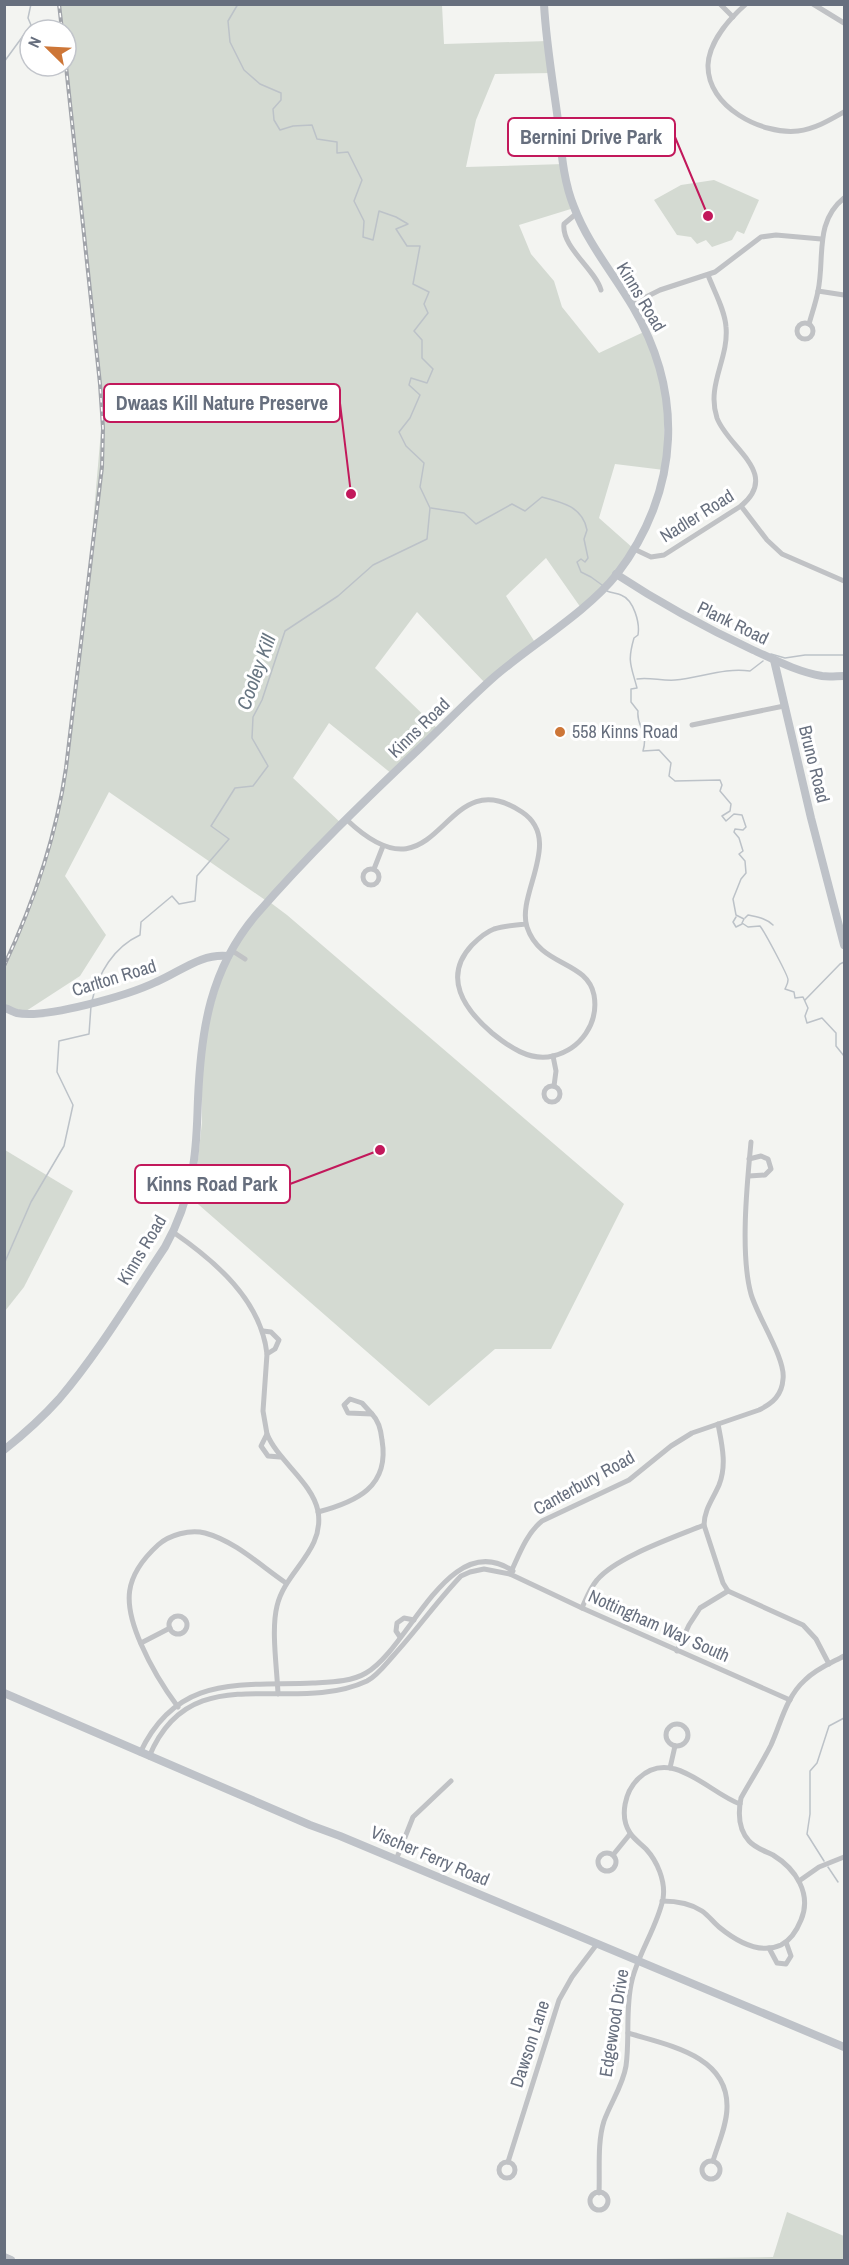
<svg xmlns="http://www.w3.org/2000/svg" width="849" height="2265" viewBox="0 0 849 2265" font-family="'Archivo Narrow',sans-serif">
<rect width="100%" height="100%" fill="#f3f4f1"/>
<g fill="#d4dad2">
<path d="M59,5h383l2,39 104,-3 4,32 -57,1 -19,46 -10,47 98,-3 10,44 -55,17 12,29 23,27 8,26 37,46 47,-22 18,52v87l-49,-6 -16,54 35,31 -24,32 -29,27 -35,-50 -40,38 30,48 -50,40 -69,-72 -42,56 64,62 -47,44 -63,-51 -36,55 49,46 -74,78 -159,-110 -44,84 41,59 -26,41 -57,37 -18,-5v-41l15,-34 30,-87 11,-50 26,-203 15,-174 -8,-97 -28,-256v-36h-4z"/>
<path d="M714,180l45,20 -15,34 -7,-3 -5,9 -20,7 -6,-7 -9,4 -6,-7 -14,-2 -23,-35 27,-15z"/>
<path d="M271,903l16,12 337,289 -73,145h-56l-66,57 -238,-208 5,-20 6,-56v-50l5,-46 17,-56 22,-39z"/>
<path d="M5,1150l68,41 -49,96 -19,24z"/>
<path d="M787,2212l57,24v24h-261l190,-3z"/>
</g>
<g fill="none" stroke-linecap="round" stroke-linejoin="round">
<g stroke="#bcc2c8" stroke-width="1.5">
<path d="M4,62l27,-37 -3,-7 3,-14"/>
<path d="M431,508l33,5 12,11 36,-20 13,7 17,-14c20,5 41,10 45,33l-3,9 4,19 -3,4 -4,-3 -4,3 4,10 10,5 11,8"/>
<path d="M607,591c4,2 10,2 14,4 13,5 19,28 17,40l-4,3c-7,24 -3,27 3,50l-6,1v13l7,9c-2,17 11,18 5,40l16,-1 12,13 -2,13 6,5 45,-1 2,5 -2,6 11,13 -1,7 -8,5 4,5 8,-7 8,1 4,12 -3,3 -8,-1 -1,3 5,6 4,13 -4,3 6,7 1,12 -5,6 -8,20 3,16 8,4 -2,4 6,4 12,-1c4,5 29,51 28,54 0,4 -2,6 -3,9l9,3 1,6 8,-1 5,11 -3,8 2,7 15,-5 14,15v13l8,10"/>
<path d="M771,654l14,4 20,-3h39"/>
<path d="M637,679c12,-2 25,2 38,1 25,-2 50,-13 75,-9l13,-10"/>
<path d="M736,917l-3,5 3,5 6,-3"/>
<path d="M745,918l3,-3c9,2 18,3 25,10"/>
<path d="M805,1000l35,-36 4,-2"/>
<path d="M92,1001c6,-28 22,-54 48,-66l1,-13 31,-26 7,8 16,-3 2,-25 32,-37 -18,-13 24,-38 18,-2 15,-20 -16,-28 1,-21 9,-17 23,-69 53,-35 35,-31 54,-26 3,-31 -10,-21 4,-24 -18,-17 -7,-14 11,-14 10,-23 -11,-10 2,-7 16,5 6,-14 -11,-11v-18l-8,-9 14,-18 -4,-9 5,-12 -16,-8 7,-38h-13l-11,-17 12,-5 -12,-7 -17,-6 -6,29 -10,-3 1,-16 -10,-20 8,-21 -14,-28 -11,1v-11l-20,-3 -5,-14 -19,1 -13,4 -6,-10 -1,-11 8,-9v-7l-21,-9 -16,-14 -14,-28 -2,-21 10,-17"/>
<path d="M4,1264l27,-62 33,-56 9,-41 -16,-33 2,-31 30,-7 2,-28"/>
<path d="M824,1861l-17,-27 3,-20v-43l7,-8 12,-37 15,-8"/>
<path d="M828,1867l10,15"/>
</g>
<g stroke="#c0c2c5" stroke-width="5">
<path d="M720,4l13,13"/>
<path d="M746,4c-17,15 -37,38 -38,61 -1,42 54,70 90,66 17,-2 32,-11 46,-19"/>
<path d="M813,4l31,19"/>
<path d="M577,213l-13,11c-3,23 31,45 37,66"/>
<path d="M818,291l26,4"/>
<path d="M632,304l28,-14 55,-18 46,-35 15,-2 45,4"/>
<circle cx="805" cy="331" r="8"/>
<path d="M809,324c3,-11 7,-22 9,-33 7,-33 -4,-69 26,-93"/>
<path d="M741,506l26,34 15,14 62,27"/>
<path d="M634,549l17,8 13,-2 77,-49c40,-33 -13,-58 -24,-88 -11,-33 12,-59 9,-91 -1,-17 -12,-36 -18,-52"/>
<path d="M692,725l92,-19"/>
<path d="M347,820c95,90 93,-63 175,-8 42,28 -6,82 5,115 13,40 60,33 67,68 5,28 -13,54 -41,61 -23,6 -45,-10 -61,-23 -28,-24 -50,-56 -20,-88 7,-7 14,-13 22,-16 10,-3 21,-4 32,-5"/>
<path d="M374,869l9,-23"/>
<circle cx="371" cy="877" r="8"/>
<path d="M231,950l14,9"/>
<path d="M553,1056l3,15 -2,15"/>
<circle cx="552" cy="1094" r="8"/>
<path d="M749,1176l16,-1 6,-6 -3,-10 -7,-3 -12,3"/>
<path d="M173,1232c42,29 88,68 94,122"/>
<path d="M263,1331l8,1 8,8 -4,9 -8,5 -4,57 4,23 -6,12 7,10 12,1"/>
<path d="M350,1399l12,4 10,11 -24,-1 -4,-8z"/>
<path d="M718,1424c4,21 9,41 1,61 -6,14 -15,25 -15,40l19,58 5,8 75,34 13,14 13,25"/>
<path d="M267,1434c11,27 45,48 51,77 7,40 -33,60 -41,95 -6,24 0,62 1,88"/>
<path d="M318,1512c38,-10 72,-25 64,-72 -1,-10 -3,-19 -10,-26"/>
<path d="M510,1574c9,-19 16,-40 32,-53l87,-41 42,-34 21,-13 67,-23c14,-7 23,-15 24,-31 3,-20 -26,-63 -32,-85 -11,-40 -4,-110 0,-152"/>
<path d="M582,1608c4,-9 8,-20 15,-28 19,-23 78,-43 107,-55"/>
<circle cx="178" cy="1625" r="9"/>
<path d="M400,1637l-4,-6 1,-8 7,-5 10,2"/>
<path d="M141,1643l29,-15"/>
<path d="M677,1651l12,-26 11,-17 28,-17"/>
<path d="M178,1707c-15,-20 -27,-40 -37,-63 -18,-41 -18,-67 17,-99 11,-10 32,-16 47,-12 30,8 56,33 81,50"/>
<circle cx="677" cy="1735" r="11"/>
<path d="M140,1753c37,-79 99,-67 173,-70 18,-1 38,-1 53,-10 44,-25 83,-146 147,-102"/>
<path d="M149,1757c42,-103 141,-40 218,-76 10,-5 18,-16 26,-25 24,-26 44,-55 68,-80l9,-4 14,-3 26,5 72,34 208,92"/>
<path d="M670,1768l5,-22"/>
<circle cx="607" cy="1862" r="9"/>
<path d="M613,1855l17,-21"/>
<path d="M396,1860l17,-43 38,-36"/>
<path d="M799,1881l20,-14 25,-10"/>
<path d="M662,1901c15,0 28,2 40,10 6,4 11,11 17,16 17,14 40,28 62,18 10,-5 16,-15 20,-25 11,-26 -5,-51 -28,-65 -8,-4 -18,-7 -24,-14 -11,-12 -11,-28 -8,-43 10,-18 21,-35 30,-53 10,-22 15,-48 34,-65 11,-11 26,-17 39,-24"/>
<path d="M769,1948l8,15 9,1 5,-8 -5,-14"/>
<path d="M628,2033c39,12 100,22 99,74 0,18 -9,37 -14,54"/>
<circle cx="711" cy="2170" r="9"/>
<circle cx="507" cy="2170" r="8"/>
<path d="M508,2162l51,-162 13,-23 25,-33"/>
<circle cx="599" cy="2201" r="9"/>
<path d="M599,2193c1,-23 -2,-50 5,-72 7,-19 19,-36 22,-55 4,-28 -1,-59 6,-86 7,-28 25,-53 31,-81 3,-18 -6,-38 -17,-50 -5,-5 -12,-10 -16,-16 -11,-17 -5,-42 9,-55 33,-31 70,15 101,26"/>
</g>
<g stroke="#bec2c8" stroke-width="8">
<path d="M616,574c44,29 90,54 137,76 22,10 45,22 69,26 7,1 15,0 22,0"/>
<path d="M774,660l37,158 33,127"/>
<path d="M4,1008c5,1 9,4 13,5 29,6 112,-18 139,-31 24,-10 45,-29 72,-26"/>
<path d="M4,1450c20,-16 38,-32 55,-51 40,-47 72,-101 106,-152 13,-23 22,-49 27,-75 5,-24 5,-49 6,-73 3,-69 12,-130 58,-184 51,-59 108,-114 164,-167 25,-24 48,-48 74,-71 37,-32 93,-65 123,-103 30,-39 49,-86 51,-135 2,-47 -11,-91 -35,-132 -20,-34 -45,-63 -59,-100 -12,-29 -13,-63 -17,-94 -5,-36 -11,-72 -13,-109"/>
<path d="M4,2257l7,3"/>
</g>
<path stroke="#bec2c8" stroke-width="8" d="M4,1693l306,132 30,11 504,211"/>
<defs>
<g id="rail">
<path d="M59,4l3,26"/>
<path d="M4,966c30,-64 52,-128 62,-198l36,-301 1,-39 -3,-44 -34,-318"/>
</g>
</defs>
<use href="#rail" stroke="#a1a4aa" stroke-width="4"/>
<use href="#rail" stroke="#fff" stroke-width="1.5" stroke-dasharray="4.5" stroke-linecap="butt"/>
</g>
<circle fill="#cd7637" stroke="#fff" stroke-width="2" cx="560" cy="732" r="6"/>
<g text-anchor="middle" stroke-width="6" stroke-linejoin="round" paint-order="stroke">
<g font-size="18" fill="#676f7e" stroke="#fff">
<text transform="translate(641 297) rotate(59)" y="6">Kinns Road</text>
<text transform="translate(697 516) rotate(-32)" y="6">Nadler Road</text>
<text transform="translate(733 623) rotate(26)" y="6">Plank Road</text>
<text transform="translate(419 728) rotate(-44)" y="6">Kinns Road</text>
<text transform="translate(814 764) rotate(76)" y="6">Bruno Road</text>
<text transform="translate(114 978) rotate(-17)" y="6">Carlton Road</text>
<text transform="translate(142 1250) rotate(-59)" y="6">Kinns Road</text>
<text transform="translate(584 1483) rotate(-29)" y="6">Canterbury Road</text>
<text transform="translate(659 1626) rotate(24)" y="6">Nottingham Way South</text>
<text transform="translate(430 1856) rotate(23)" y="6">Vischer Ferry Road</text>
<text transform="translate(614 2023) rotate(-81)" y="6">Edgewood Drive</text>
<text transform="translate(530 2044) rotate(-72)" y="6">Dawson Lane</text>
</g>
<g font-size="18" fill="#676f7e" stroke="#fff" text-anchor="start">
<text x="572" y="738">558 Kinns Road</text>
</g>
<g font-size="20" font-style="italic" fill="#687682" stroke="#fff">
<text transform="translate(256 672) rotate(-70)" y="7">Cooley Kill</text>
</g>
</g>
<path fill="none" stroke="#c2185b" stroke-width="2" d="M708 216L675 137M351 494L340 403M380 1150L290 1184"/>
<g fill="#c2185b" stroke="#fff" stroke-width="2">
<circle cx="708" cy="216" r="6"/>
<circle cx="351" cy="494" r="6"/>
<circle cx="380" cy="1150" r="6"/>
</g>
<g fill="#fff" stroke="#c2185b" stroke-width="2">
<rect x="508" y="118" width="167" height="38" rx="6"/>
<rect x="104" y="384" width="236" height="38" rx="6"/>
<rect x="135" y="1165" width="155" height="38" rx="6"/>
</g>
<g font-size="20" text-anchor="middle" font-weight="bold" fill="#676f7e">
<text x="591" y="144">Bernini Drive Park</text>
<text x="222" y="410">Dwaas Kill Nature Preserve</text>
<text x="212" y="1191">Kinns Road Park</text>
</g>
<rect width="849" height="2265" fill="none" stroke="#676f7e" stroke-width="12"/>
<g transform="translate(48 48) rotate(294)"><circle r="28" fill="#ffffff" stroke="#c2c5cb" stroke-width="1.5"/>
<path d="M0-4.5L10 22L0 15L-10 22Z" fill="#cd7637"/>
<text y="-9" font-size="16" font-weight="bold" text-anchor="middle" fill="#676f7e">N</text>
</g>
</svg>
